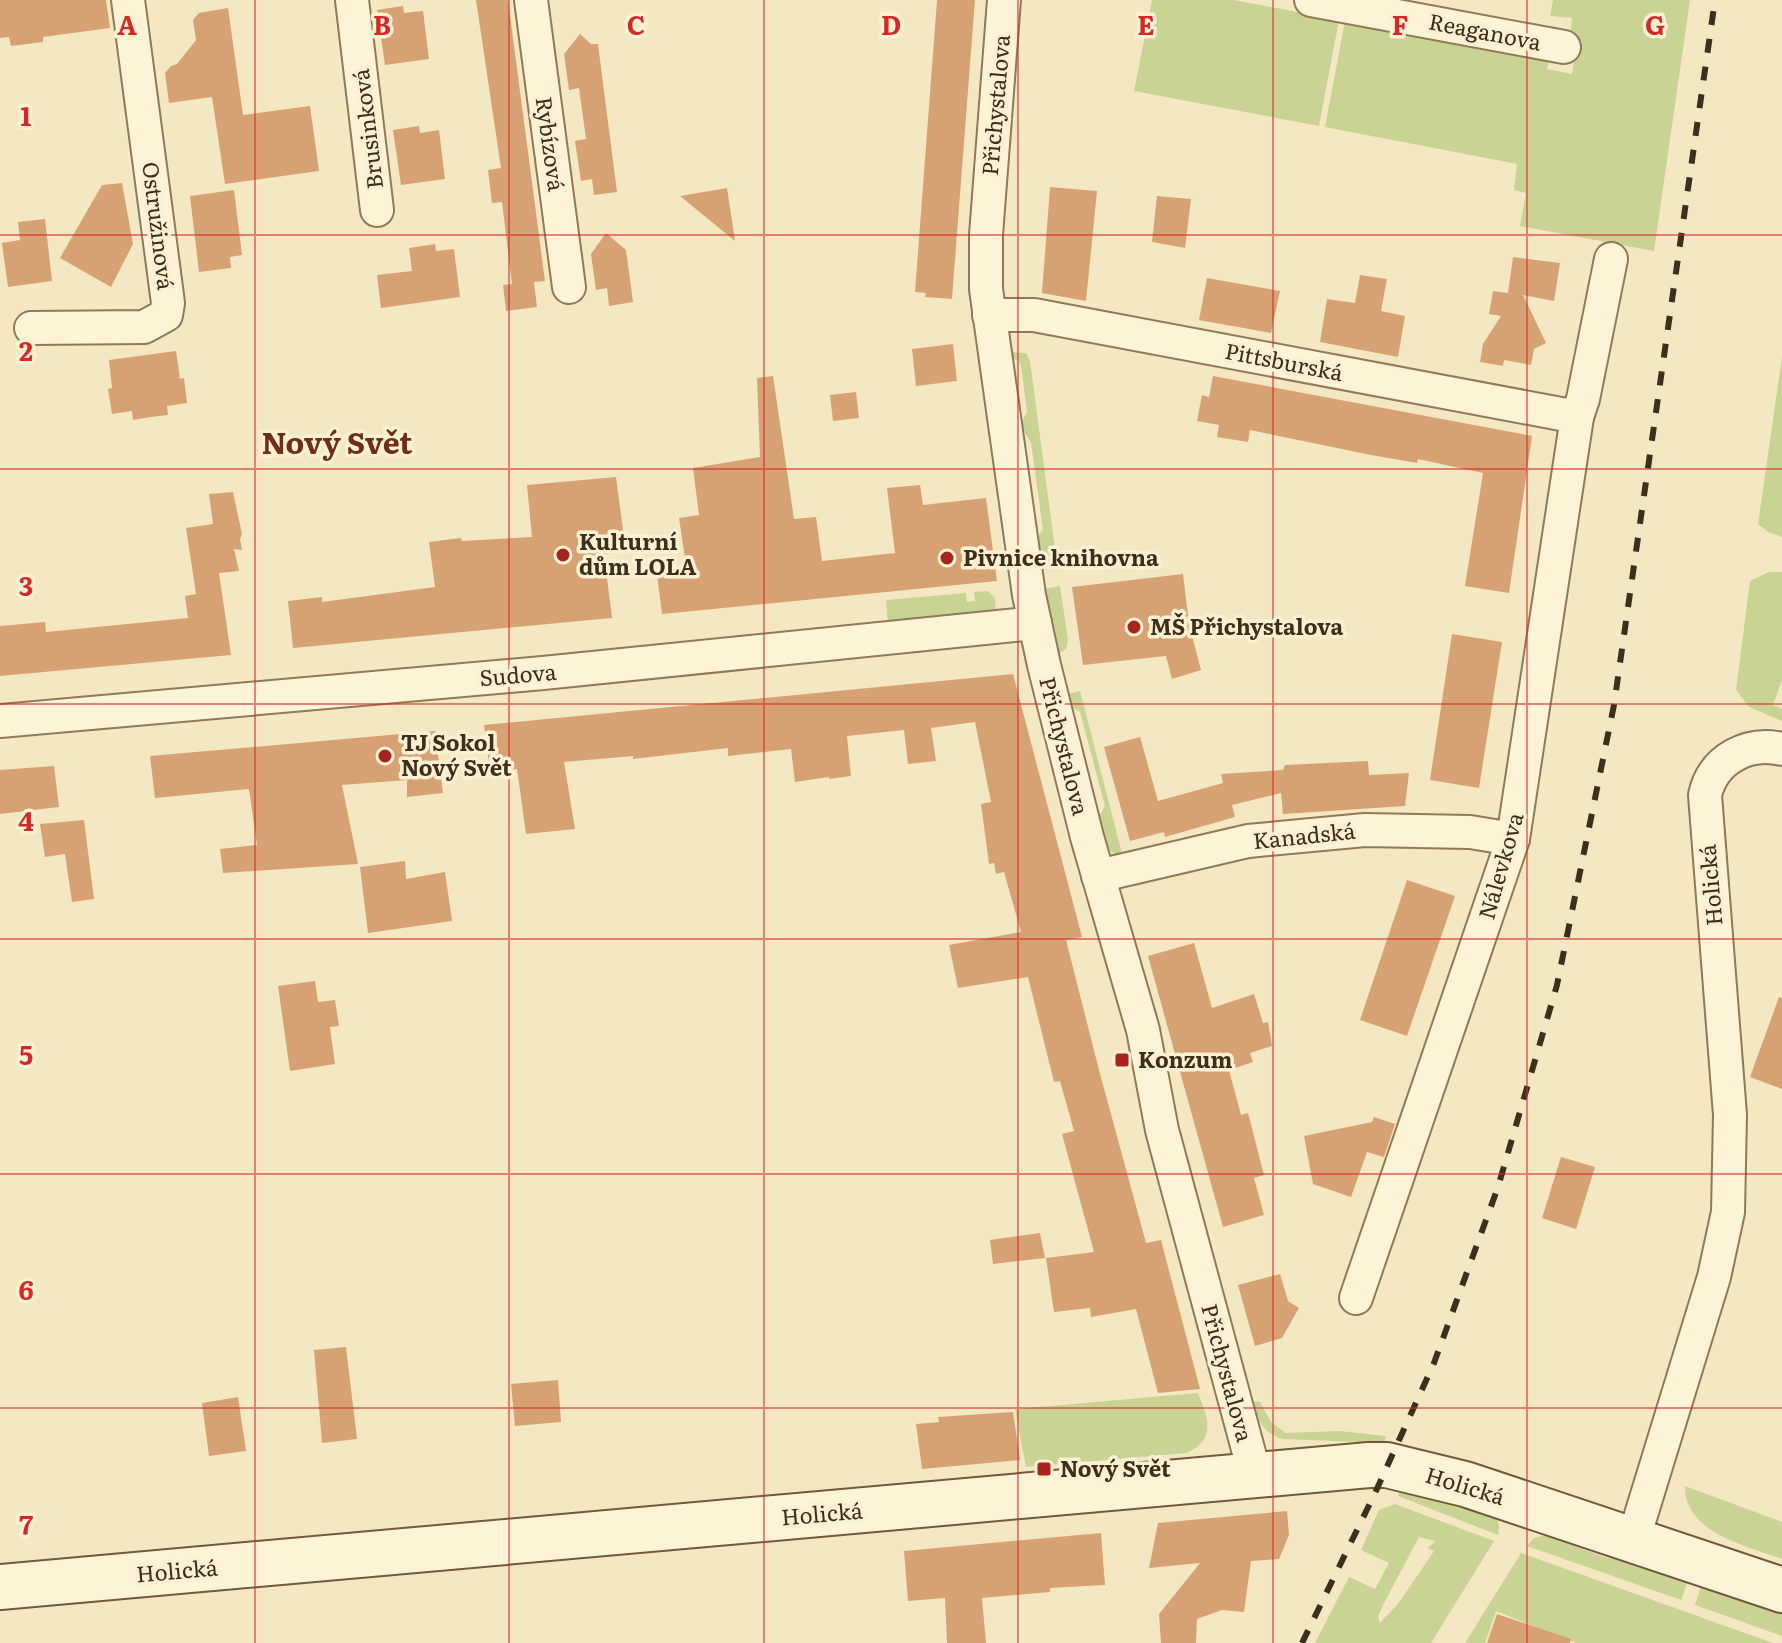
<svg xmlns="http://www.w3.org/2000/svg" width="1782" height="1643" viewBox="0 0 1782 1643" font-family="Literata,serif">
<rect width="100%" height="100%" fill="#f4e8c2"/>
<g fill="#c9d494" fill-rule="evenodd">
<path d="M1152,0h82l105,20 -20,106 -185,-35z"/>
<path d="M1553,0h137l-36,251 -134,-25 6,-33 -12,-3 3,-26 -192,-37 20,-106 206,31 -4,17 25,5 3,-18h4l3,-15 -12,-3 2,-20 -22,-2z"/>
<path d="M1010,352l16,1 4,8 27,203 -17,3 -4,-29 7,-8 -12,-88c-8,-11 -13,-17 -4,-30l-6,-46 -2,-5 -8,-3z"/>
<path d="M1782,357v180l-14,-5 -10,-8z"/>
<path d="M1769,572h13v108l-9,25 9,4v12l-33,-14 -13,-17 14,-109z"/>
<path d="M1060,586l8,54 -2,9 -9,6 -14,-66z"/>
<path d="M988,591l7,7 1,15 -108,12 -2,-25 80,-7 1,9 8,-1 -1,-9z"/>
<path d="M1080,691l43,166c-19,-3 -20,-22 -25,-38l7,-13 -25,-94 -12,-7 -2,-11z"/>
<path d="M1198,1393c10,25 19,46 -11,60l-161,14 -11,-58z"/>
<path d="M1251,1401l9,1 11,20 15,11 54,-2 46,5 -2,7 -102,-4c-19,-6 -25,-20 -31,-38z"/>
<path d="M1400,1486l96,31 3,8 -1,10 -100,-39z"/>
<path d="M1685,1486l97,36v37c-35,-13 -98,-26 -97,-73z"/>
<path d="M1395,1504l99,37 -63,102h-116l34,-66 26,12 14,-26 -28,-13 18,-40zM1419,1537l16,4 -7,7 6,3 -36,53 -18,19 -2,-7 5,-11z"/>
<path d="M1546,1535l55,21 88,22 -8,22 -154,-54 7,-8z"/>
<path d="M1521,1553l252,90h-197l-80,-32 -11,32h-20z"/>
<path d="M1702,1582l80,28v26l-87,-31z"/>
</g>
<g fill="#d7a273">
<path d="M0,0h106l4,28 -67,9v5l-32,4 -2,-9 -9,1z"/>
<path d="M476,0h32l37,281 -11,1 3,25 -31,4 -3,-26 9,-1 -10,-82 -10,1 -4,-33 13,-2z"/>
<path d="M937,0h38l-23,299 -27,-2 1,-4 -11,-1z"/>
<path d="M403,6l1,7 19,-2 6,48 -44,6 -8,-55z"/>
<path d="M228,8l15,107 67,-9 9,65 -94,13 -13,-87 -43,6 -4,-30 6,-7 6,-2 19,-24 -3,-20 6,-7z"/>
<path d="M580,34l11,10h7l19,148 -23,3 -2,-16 -11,2 -6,-40 11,-2 -7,-51 -10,2 -5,-36z"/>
<path d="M419,126l1,7 19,-3 6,49 -44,6 -8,-55z"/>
<path d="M122,183l11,61 -22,43 -51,-29 42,-73z"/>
<path d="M1050,187l47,4 -11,110 -44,-8z"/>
<path d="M727,188l8,53 -55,-45z"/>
<path d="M234,190l8,65 -12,2 1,11 -32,4 -9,-76z"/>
<path d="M1157,196l34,3 -6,49 -33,-6z"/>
<path d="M45,219l7,62 -44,6 -6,-44 18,-3 -2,-18z"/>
<path d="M606,233l20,17 7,52 -24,4 -2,-18 -11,2 -5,-36z"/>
<path d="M435,244l1,7 18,-2 6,48 -79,11 -4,-33 35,-4 -3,-23z"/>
<path d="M1513,257l47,6 -6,38 -31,-6 23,48 -12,6 -3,16 -27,-5 -1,6 -23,-4 3,-18 18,-28 -12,-2 4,-23 22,3 -7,-1z"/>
<path d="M1360,275l27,4 -6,32 24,5 -7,41 -78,-15 7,-43 28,4z"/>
<path d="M1207,278l73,13 -9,42 -72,-13z"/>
<path d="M953,344l4,37 -41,5 -4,-37z"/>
<path d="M176,351l4,28 4,-1 3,25 -20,3 1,9 -17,2 -18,3 -1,-9 -20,3 -4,-25 4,-1 -3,-28z"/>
<path d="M773,376l21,143 22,-2 6,44 73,-8 -8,-65 33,-3 3,20 63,-7 11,83 -335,33 -5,-39 30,-3 -8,-54 20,-3 -6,-47 67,-11 -3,-79z"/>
<path d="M1213,376l319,60 -23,157 -44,-7 18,-113 -65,-14 -1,4 -46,-8 -121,-25 -2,12 -31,-5 2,-12 -22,-4 5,-26 7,2z"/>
<path d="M856,392l3,26 -26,3 -3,-26z"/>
<path d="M616,477l10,75 -22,2 8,64 -319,30 -5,-47 34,-4v5l113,-15 -6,-45 32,-4 1,3 70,-4 -5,-52z"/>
<path d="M233,492l9,42 -2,5 2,11 -8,-1 5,22 -20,2 12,82 -231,21v-50l45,-4 1,10 142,-14 -3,-22 11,-2 -10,-66 27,-4 -4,-30z"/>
<path d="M1183,574l6,50 12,46 -29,9 -6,-23 -83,9 -11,-78z"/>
<path d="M1452,634l50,8 -23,146 -49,-8z"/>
<path d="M1013,674l69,263 -16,3 33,130 47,173 15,-3 39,149 -42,4 -22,-84 -45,8 -1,-9 -36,4 -8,-54 48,-6 -32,-118 12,-3 -14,-50 -6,1 -26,-105 -70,11 -9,-43 72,-13 -17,-60 -8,2 -2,-11 -5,1 -8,-60 10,-2 -16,-80 -44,6 5,33 -28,3 -4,-34 -57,6 4,40 -22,3v-2l-34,5 -4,-33 -63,7v-8l-95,11v-3l-69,6 11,67 -49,5 -9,-65 -27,3 -6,-47z"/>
<path d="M435,731l8,62 -36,4v-17l-65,5 16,79 -135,9 -3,-24 37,-4 -8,-56 -94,9 -5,-42z"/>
<path d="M1140,737l18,64 65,-18 -2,-9 62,-4 2,-5 83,-4 1,14 40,-2 -4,33 -122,8 -2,-21 -49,12 3,12 -70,20 -1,-5 -34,9 -26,-94z"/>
<path d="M54,766l5,41 -59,7v-44z"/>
<path d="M84,820l10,79 -22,3 -7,-48 -20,3 -5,-33z"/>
<path d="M405,861l1,18 39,-7 7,49 -84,12 -8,-66z"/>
<path d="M1407,880l48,16 -48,140 -47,-16z"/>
<path d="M1194,943l18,65 42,-14 9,29 5,-1 4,24 -22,7 3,9 -24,8 12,45 7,-2 16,62 -10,3 10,37 -41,12 -75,-271z"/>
<path d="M315,981l3,21 17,-2 4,26 -9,1 5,37 -45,7 -12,-85z"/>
<path d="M1779,997l3,1v91l-32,-12z"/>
<path d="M1374,1117l21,7 -11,33 -17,-5 -16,45 -38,-13 -9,-48 68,-14z"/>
<path d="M1561,1157l34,10 -19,62 -34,-11z"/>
<path d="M1040,1233l5,25 -52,6 -3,-24z"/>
<path d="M1280,1274l8,27 11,7 -17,30 -27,8 -17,-61z"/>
<path d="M346,1347l11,92 -35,4 -8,-93z"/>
<path d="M558,1380l3,42 -46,4 -4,-42z"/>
<path d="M238,1397l8,54 -37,5 -7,-53z"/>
<path d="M1013,1412l7,48 -98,9 -6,-45 23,-2 -1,-5z"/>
<path d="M1287,1511l2,24 -10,24 -28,2 -7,51 -22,-2 -25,9 -1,24h-35l-2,-29 41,-51 -51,5 9,-45z"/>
<path d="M1101,1533l4,52 -55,3v4l-68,6 4,45h-39l-2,-45 -37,3 -4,-50z"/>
<path d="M1497,1614l74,25 -1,4h-83z"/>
</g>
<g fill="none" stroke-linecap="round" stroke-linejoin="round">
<defs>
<g id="street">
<path d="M352,0l25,210"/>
<path d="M531,0l38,287"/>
<path d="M1004,0l-18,235v54l43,306 15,70 43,172 56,193 19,100 93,345"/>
<path d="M1311,0l253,47"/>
<path d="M989,315h45l543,102"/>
<path d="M31,328l113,-1 22,-12 2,-12 -40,-303"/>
<path d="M0,721l543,-48 492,-50"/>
<path d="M1098,876l150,-35 117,-11 105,2 43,7"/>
<path d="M1356,1298l157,-459 64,-422 6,-18 28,-140"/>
<path d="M1633,1541l81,-264 14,-65 2,-97 -25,-320c8,-36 43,-54 77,-46"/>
</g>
<path id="secondary" d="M0,1587l1369,-122h18l78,19 317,106"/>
</defs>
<use href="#street" stroke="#917956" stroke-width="36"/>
<use href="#secondary" stroke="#72593a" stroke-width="48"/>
<use href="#street" stroke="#fdf4d7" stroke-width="32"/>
<use href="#secondary" stroke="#fdf4d7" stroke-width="44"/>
<path stroke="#3e2f1d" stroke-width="6" stroke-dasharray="14 14" stroke-linecap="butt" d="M1302,1643l73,-150 59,-130 64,-176 59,-202 57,-280 101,-705"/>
</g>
<path fill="none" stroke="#d62828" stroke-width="2" stroke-opacity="0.55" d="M255,0v1643M509,0v1643M764,0v1643M1018,0v1643M1273,0v1643M1527,0v1643M0,235h1782M0,469h1782M0,704h1782M0,939h1782M0,1174h1782M0,1408h1782"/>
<g fill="#a8251e" stroke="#faf1d3" stroke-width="3">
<circle cx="563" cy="555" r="8"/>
<circle cx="947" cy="558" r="8"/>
<circle cx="1134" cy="627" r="8"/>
<circle cx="385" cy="756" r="8"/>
<rect x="1114" y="1052" width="16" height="16" rx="4"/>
<rect x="1036" y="1461" width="16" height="16" rx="4"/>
</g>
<g text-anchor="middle" stroke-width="7" stroke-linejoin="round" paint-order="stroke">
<g font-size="22" fill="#3e2f1d" stroke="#faf1d3">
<text transform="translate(1485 32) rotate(11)" y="8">Reaganova</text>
<text transform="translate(996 105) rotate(-85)" y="8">Přichystalova</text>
<text transform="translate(368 129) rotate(-97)" y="8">Brusinková</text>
<text transform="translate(550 144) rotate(82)" y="8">Rybízová</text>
<text transform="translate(158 226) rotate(83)" y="8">Ostružinová</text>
<text transform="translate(1284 362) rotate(11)" y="8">Pittsburská</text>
<text transform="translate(518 675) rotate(-5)" y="8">Sudova</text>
<text transform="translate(1064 746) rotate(76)" y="8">Přichystalova</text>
<text transform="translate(1304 836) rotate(-6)" y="8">Kanadská</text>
<text transform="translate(1501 866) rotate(-74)" y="8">Nálevkova</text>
<text transform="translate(1711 885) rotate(-95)" y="8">Holická</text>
<text transform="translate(1227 1373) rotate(75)" y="8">Přichystalova</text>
<text transform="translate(1465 1486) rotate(17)" y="8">Holická</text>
<text transform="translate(822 1514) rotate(-5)" y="8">Holická</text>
<text transform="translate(177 1571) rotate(-5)" y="8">Holická</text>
</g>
<g font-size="22" font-weight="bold" fill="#3e2f1d" stroke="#faf1d3" text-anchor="start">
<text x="579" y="550">Kulturní<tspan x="579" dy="25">dům LOLA</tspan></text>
<text x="963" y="566">Pivnice knihovna</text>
<text x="1150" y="635">MŠ Přichystalova</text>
<text x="401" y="751">TJ Sokol<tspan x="401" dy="25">Nový Svět</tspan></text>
<text x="1138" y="1068">Konzum</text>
<text x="1060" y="1477">Nový Svět</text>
</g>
<g font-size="30" font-weight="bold" fill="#712e16" stroke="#faf1d3">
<text x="337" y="454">Nový Svět</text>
</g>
</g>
<g font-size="26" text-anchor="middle" font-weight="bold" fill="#d62828" stroke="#faf1d3" stroke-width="7" stroke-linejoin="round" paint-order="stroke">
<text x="127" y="35">A</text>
<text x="382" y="35">B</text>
<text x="636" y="35">C</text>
<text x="891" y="35">D</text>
<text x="1146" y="35">E</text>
<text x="1400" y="35">F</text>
<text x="1655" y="35">G</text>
<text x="26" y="126">1</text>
<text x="26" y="361">2</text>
<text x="26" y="596">3</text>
<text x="26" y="831">4</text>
<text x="26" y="1065">5</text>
<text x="26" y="1300">6</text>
<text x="26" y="1535">7</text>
</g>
</svg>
